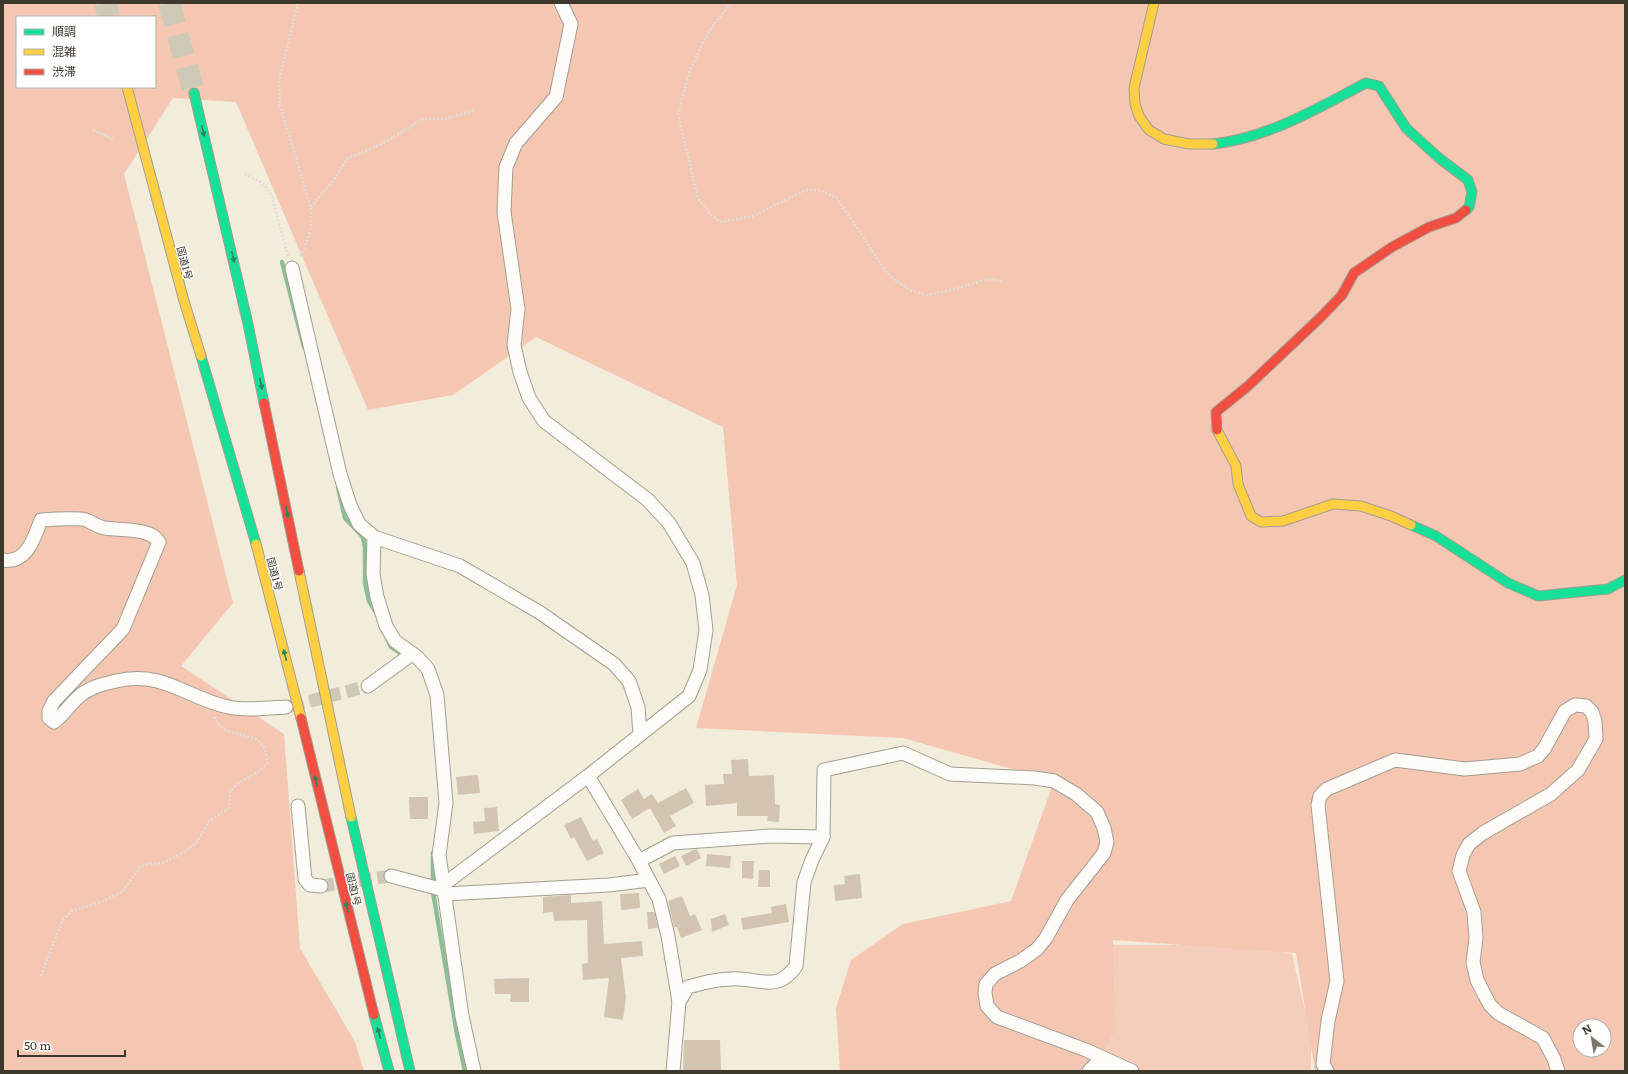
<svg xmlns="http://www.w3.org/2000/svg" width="1628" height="1074" viewBox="0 0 1628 1074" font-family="Literata,'Noto Sans JP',serif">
<rect width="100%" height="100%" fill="#f2ecda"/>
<path fill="#f4cdbb" d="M1113,945h132l47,9 19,83v34h-222l27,-42z"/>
<path fill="#f5c6b2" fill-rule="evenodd" d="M3,3h1622v1068h-310l-19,-118 -183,-13 3,89 -24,42h-252l-4,-63 15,-48 52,-36 108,-23 43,-120 -151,-43 -207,-10 41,-143 -14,-158 -187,-90 -83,58 -85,15 -132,-308 -63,-4 -49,76 109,429 -52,63 103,68 16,214 55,94 9,29h-361zM17,17h138v70h-138zM1580,1026h24v24h-24z"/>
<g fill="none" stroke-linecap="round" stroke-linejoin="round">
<g stroke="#8ebe97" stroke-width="4.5">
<path d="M282,262l22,85"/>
<path d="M338,487l7,31 18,19 2,11v35l4,18 8,13"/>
<path d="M385,634l6,13 15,10"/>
<path d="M433,853v39l24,142 8,37"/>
</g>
</g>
<g fill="#d3c4b1">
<path d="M748,759l1,17 25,-1 1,29 5,1 -1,17 -12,-1 1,-5h-31v-13l-31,3 -1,-21 19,-1 -1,-10h9l-1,-14z"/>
<path d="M478,775l2,18 -22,2 -2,-18z"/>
<path d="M686,788l8,15 -24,13 6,10 -12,7 -14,-25 -18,11 -11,-19 17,-11 6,10 8,-5 6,9z"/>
<path d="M409,797h19v22h-18z"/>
<path d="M497,807l2,24 -25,3 -1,-12 12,-1 -1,-13z"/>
<path d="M581,817l12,24 4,-2 7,14 -17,8 -13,-24 -3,2 -7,-14z"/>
<path d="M697,849l4,9 -15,8 -5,-10 12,-6z"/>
<path d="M707,854l24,2 -1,12 -24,-2z"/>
<path d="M675,856l5,10 -16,8 -5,-10z"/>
<path d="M742,861h12l-1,18 -11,-1z"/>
<path d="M759,870h11v17h-12z"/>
<path d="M860,874l2,24 -27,3 -1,-16 11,-1 -1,-8z"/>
<path d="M639,893l1,15 -19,2 -1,-16z"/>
<path d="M571,895v8l31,-2 2,43 38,-3 1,15 -22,2 5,39 -3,23 -19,-3 5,-39 -26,2 -1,-16 6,-1 -1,-43 -33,1 -1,-9 -10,1v-16z"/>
<path d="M682,896l8,20 5,-2 7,16 -21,8 -4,-11h-3l-6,-26z"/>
<path d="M786,904l3,18 -46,8 -2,-12 31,-5 -1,-6z"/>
<path d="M647,912h7l4,16 -10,1z"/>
<path d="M725,914l4,11 -17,7 -1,-13z"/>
<path d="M529,978v24h-19l1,-8h-16l-1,-15z"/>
<path d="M684,1040h36l1,31h-38z"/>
</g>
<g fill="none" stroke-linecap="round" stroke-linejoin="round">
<g stroke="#cec8b7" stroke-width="13" stroke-dasharray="13 6" stroke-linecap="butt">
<path d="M291,706l77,-20"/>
<path d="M321,886l70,-10"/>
</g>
<g stroke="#cec8b7" stroke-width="22" stroke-dasharray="22 11" stroke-linecap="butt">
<path d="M105,3l4,14"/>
<path d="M169,3l25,90"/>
</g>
<defs>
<g id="street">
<path d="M292,268l48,206 10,31 9,19 15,13 86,29 79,46 75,52 15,17 9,26 2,28"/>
<path d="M374,537l-1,37 4,23 9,29 9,15 22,16 11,12 9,26 9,108 -7,52 23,161 12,55"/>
<path d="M3,560c24,4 31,-22 38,-40 13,-1 27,-2 40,-1 7,0 13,6 20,8 17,5 48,-1 58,15l-36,87 -69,72 -5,10v7l5,4c11,-8 17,-20 28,-28 4,-3 9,-5 13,-7 7,-3 14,-4 21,-6 48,-11 70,17 112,26 18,4 39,1 58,0"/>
<path d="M368,686l44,-32"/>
<path d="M588,776l51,85 20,38 9,37 11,66"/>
<path d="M298,806l7,73 5,6 11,1"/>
<path d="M639,861l34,-18 97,-7 53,1"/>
<path d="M391,876l53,14"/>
<path d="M443,885l145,-109 101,-80 11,-26 6,-40 -4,-35 -9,-32 -24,-40 -21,-23 -104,-79 -15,-23 -9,-26 -6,-27 4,-36 -14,-97 2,-45 10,-24 40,-46 15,-73 -10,-21"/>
<path d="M445,894l164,-9 40,-5"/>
<path d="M673,1071l6,-69 9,-15c14,-4 28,-8 43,-8 26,-2 46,15 65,-13l8,-84 8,-22 11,-23 1,-67 79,-17 47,21 85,4 19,3 22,13 21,18 7,16 3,14 -3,11 -37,47 -21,38 -9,11 -15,11 -27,14 -9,10 -1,9 2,13 10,11 89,33 46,21"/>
<path d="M1089,1071l7,-7 16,6"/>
<path d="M1327,1071l-4,-7 5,-43 9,-40 -19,-176 2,-9 7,-7 68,-29 70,9 55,-5 18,-8 6,-7 21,-38 10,-6 11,1 6,6 3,9 1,18 -18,31 -27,24 -68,39 -14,11 -6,11 -4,16 15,41 2,26 -3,24 4,18 7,14 6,11 8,8 45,25 11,21 4,12"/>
</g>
<g id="fast">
<path d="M194,93l54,231 16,79"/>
<path d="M1213,144c55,-6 105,-36 153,-61l13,3 27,42 33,30 29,22 4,12 -3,15 -3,3"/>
<path d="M201,356l55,188"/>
<path d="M1411,525l25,11 72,47 30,13 70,-7 17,-9"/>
<path d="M351,817l59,254"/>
<path d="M374,1015l15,56"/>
</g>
<g id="slow">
<path d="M1154,3l-20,85 1,16 4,12 10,14 15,9 25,5h24"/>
<path d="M127,87l57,214 17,55"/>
<path d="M1217,430l19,36 2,18 13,32 10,6 22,-1 50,-17 28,2 30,10 20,9"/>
<path d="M256,544l45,174"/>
<path d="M299,571l52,246"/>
</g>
<g id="jam">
<path d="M264,403l35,168"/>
<path d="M1217,430l-1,-18 32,-26 74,-70 20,-21 12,-22 38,-26 37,-20 27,-9 10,-8"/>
<path d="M301,718l73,297"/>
</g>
</defs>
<use href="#street" stroke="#a39e91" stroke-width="15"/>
<use href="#fast" stroke="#a39e91" stroke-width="11"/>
<use href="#slow" stroke="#a39e91" stroke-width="11"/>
<use href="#jam" stroke="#a39e91" stroke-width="11"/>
<g stroke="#e0ded9" stroke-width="2.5" stroke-dasharray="2 2" stroke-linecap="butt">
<path d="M298,3l-19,77 1,25 31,103c1,18 -2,34 -12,50"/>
<path d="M731,3l-17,21 -11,18 -13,28 -12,44 20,84 13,17 10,7 32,-6 53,-26h13l18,8 50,75 8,7 15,10 17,5 28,-6 32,-10 15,2"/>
<path d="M93,130l22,10"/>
<path d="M245,174l19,10 7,10 17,62"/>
<path d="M311,207l21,-25 16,-24 32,-13 43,-26h22l28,-8"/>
<path d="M41,976l21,-55 10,-10 26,-8 24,-11 19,-26 8,-2 13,-1 21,-10 15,-12 11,-20 20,-13 1,-16 7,-8 21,-12 9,-8c1,-42 -39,-17 -53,-47"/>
</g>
<use href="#street" stroke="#fdfcf9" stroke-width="13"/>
<use href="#fast" stroke="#16e098" stroke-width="9"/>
<use href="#slow" stroke="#ffcf43" stroke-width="9"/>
<use href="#jam" stroke="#f24e42" stroke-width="9"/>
</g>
<defs><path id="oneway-solid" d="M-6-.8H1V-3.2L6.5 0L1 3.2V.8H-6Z"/></defs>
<g fill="#2b845c">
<use href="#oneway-solid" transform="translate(203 131) rotate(77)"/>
<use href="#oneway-solid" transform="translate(233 257) rotate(77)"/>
<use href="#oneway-solid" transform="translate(261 384) rotate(78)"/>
<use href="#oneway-solid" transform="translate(287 512) rotate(78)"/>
<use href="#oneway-solid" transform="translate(285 655) rotate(-105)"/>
<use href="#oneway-solid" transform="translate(316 781) rotate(-104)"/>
<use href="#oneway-solid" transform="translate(347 907) rotate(-104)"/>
<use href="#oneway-solid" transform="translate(379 1033) rotate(-105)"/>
</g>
<g text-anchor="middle" stroke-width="3" stroke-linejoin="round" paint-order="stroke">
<g font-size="10" fill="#3c382b" stroke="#fff">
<text transform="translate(185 263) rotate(75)" y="4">国道1号</text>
<text transform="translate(275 574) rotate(75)" y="4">国道1号</text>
<text transform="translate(354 889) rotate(76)" y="4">国道1号</text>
</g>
</g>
<rect width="1628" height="1074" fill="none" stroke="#3c382b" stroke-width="8"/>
<rect x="16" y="16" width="140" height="72" fill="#ffffff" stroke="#b1afaa"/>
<rect x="24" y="29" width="20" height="6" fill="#16e098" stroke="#b1afaa"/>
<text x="52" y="36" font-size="12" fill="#3c382b">順調</text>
<rect x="24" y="49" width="20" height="6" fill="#ffcf43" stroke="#b1afaa"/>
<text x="52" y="56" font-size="12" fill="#3c382b">混雑</text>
<rect x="24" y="69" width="20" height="6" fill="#f24e42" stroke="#b1afaa"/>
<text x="52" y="76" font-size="12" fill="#3c382b">渋滞</text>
<g transform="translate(1592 1038) rotate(329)"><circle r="19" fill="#ffffff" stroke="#b1afaa"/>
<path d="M0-3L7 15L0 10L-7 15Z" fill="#7c7768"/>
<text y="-6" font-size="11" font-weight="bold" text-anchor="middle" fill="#3c382b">N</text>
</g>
<path d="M18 1050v6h107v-6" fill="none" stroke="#3c382b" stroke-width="2"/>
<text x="24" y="1050" font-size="12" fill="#3c382b" stroke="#ffffff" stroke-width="3" paint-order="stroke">50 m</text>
</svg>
